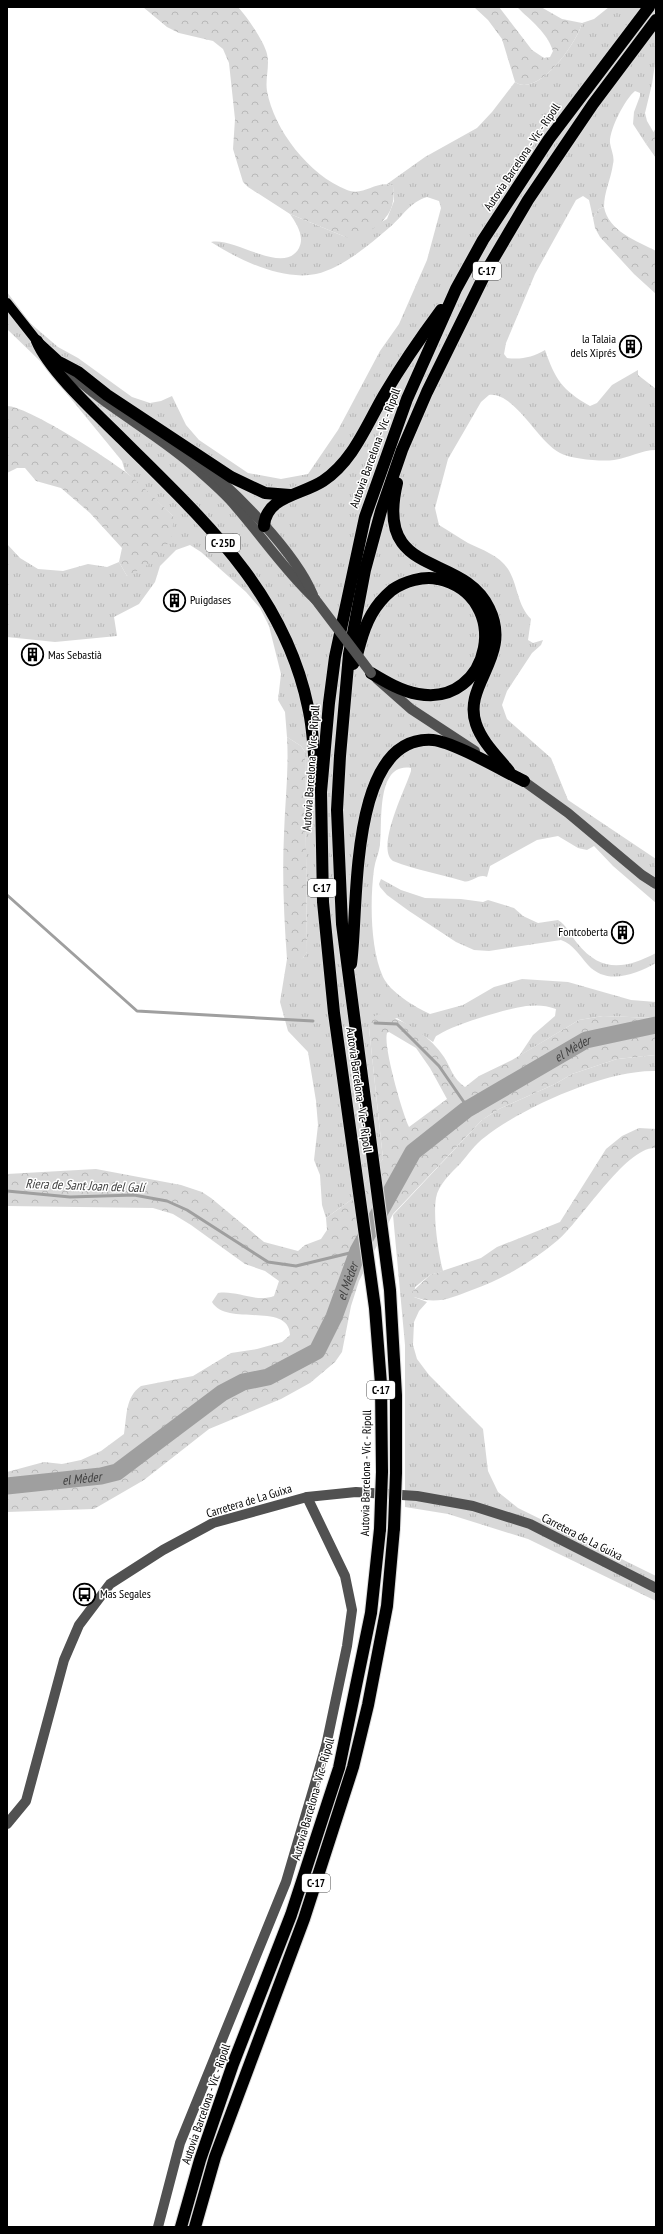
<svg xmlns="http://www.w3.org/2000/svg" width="663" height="2234" viewBox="0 0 663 2234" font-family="'PT Sans Narrow',sans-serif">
<defs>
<pattern id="grass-tufts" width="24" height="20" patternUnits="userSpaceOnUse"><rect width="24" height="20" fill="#d8d8d8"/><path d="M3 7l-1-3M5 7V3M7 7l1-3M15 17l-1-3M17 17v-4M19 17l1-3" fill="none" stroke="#b8b8b8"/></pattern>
<pattern id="forest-crowns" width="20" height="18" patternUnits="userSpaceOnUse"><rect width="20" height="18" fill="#d8d8d8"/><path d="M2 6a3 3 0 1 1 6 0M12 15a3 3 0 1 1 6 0" fill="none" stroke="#b8b8b8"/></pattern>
</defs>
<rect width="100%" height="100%" fill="#fff"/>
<g fill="url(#grass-tufts)">
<path d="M609,7h47v50l-4,27 -7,29 2,8 7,12 -8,11 -13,-20 1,-12 6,-16v-3l-5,-2c-10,8 -26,39 -25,52 1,7 5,14 3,21 -2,15 -9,28 -9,43l-5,2 -6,9 -4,-18 -6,-4 -7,4 -41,74 -29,69 -2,11 3,4c14,2 26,-1 38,-8 10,29 17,40 45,56l7,-3 15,-18 26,-15v5l18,14v61c-15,0 -27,8 -42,10 -12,2 -43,-1 -54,-7 -23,-12 -45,-61 -71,-58l-8,7 -33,57 -13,49 4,17c10,6 19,12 29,18 14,7 31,12 40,26 10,16 9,36 23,50l-3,21 5,3 10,-3 -2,5 -9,8 -25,38 -5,14 5,14 44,39 17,42 88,59v44l-43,-37 -19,-20 -7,4 -9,-2 -20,-12 -21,4 -47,26 -3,11c-9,-4 -16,7 -24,4 -23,-7 -47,-11 -70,-20 -18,-13 13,-73 18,-90v-3c-36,-6 -28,57 -31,77 -1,8 -5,16 -6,24 -4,31 -4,79 9,108 7,15 32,30 47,37l33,-9 31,-18 28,-8 46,3 63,18 25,2v16l-53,-2 -24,4 -60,36 14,-21 22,-19 1,-7c-10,-4 -20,-4 -30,-3 -20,3 -71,18 -88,29 -3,1 -3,4 -5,7l-36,-24 -28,10 14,131 -32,41 -25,18 -4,-13 -2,-30 -6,-15 4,-35 -2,-24 -8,-49 -20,-21 -8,-29 7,-43 16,-1 4,-6 -2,-200 -4,-6 -14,-9 -2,-25 -7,-12 3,-26 -12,-48 -9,-18 -14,-16 -45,-40 -11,-7 -14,5 -16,16 -5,16 -16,22 -25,13 3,19 -62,6 -48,-5v-93l13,14 18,11 25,2 25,-7 19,3 12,-5 8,14 47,-59 -49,-46 -3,-10 -82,-100 -33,-32v-37l23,31 28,24 20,11 54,39 18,6 11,-2 11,-5 14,29 13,15 49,33 33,6 27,-5 30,-44 42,-79 19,-27 28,-64 14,-52 -2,-7 -12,-4c-17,5 -24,19 -37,30 -20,17 -47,41 -74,47 -34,7 -77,-14 -105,-32 24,-5 73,34 88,6 6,-12 -3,-25 -9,-34l58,24 39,-19 7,-18 -1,-15 -6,-2 38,-27 52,-29 15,-16 23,-30c23,16 62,-39 67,-59l12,-4z"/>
<path d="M381,879l20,11 24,8 36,1 22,3 5,-2 26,8 9,8 15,7 20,-3c9,6 12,14 19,23 24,30 48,26 79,10v10c-20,11 -49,23 -68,2 -9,-10 -14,-20 -27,-25l-72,11 -15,-1 -18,-8 -47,-31 -22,-16 -7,-8 -1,-3z"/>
<path d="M656,1055v16c-48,-2 -133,36 -171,66 -10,7 -17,18 -25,27 -9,9 -22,21 -24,34 -3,19 2,54 7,73l-13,4 -15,12 -1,10 13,5 -8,9 -5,11 -1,23 4,14 12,16 54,54 5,42 10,21 20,16 138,68v25l-128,-62 -80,-25 -43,-7v-162l-12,-130 89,-95 17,-11 56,-25 17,-10 45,-15z"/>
</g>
<g fill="url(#forest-crowns)" fill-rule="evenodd">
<path d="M143,7h95c9,10 26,34 29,47 3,11 -2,25 0,37 7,39 42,84 80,99 17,7 30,-11 46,-4 3,21 -5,33 -22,44 -7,5 -14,9 -23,8l-58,-24 -42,-27 -5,-5 -10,-33 2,-30 -6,-56 -6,-14 -10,-8 -34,-8 -12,-6z"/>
<path d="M474,7h25l33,43 12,8 6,-1 3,-6c-6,-19 -22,-30 -36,-44h24l21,12 20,4c-5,20 -44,75 -67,59l-13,-43 -14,-19z"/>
<path d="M656,128v30l-10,-14z"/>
<path d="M604,207c4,24 33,34 52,44v43l-22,-20 -34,-37 -5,-9 -2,-10 6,-9z"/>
<path d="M7,406c20,0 99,51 117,65 18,13 34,31 50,46l-3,23 -20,23 -24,13 -8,-14 3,-14 -32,-35 -29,-25 -25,-7 -11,-13h-8l-10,5z"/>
<path d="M287,737l14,9 4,6 2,200c-5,10 -11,8 -20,7 -3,-41 -5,-83 -3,-125 1,-33 5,-64 3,-97z"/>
<path d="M380,1014c26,6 49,21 64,43 7,11 9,22 21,30l14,-11 33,-16 67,-40 24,-4 53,2v37l-39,4 -45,15 -17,10 -56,25 -17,11 -89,94 -34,67 -8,25 -9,46 -7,10 -25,21 -29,16 -72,30 -65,51 -50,29 -87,3v-40l37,-10 18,2 19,-4 20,-9 23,-17c3,-17 1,-37 17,-48l52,-10 38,-23 26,-4 25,-7 8,-7c-1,-34 -64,-8 -78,-33l6,-9c19,-3 38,10 56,3l5,-15 -14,-10 -20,-7 -54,-39 -18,-11 -20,-6 -146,-2v-32l89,-5 85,16 21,7 9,6 53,44 34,9 7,-6 16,-6 6,-9 -1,-12 25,-18 32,-41 -14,-131 3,-11zM389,1032l27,16 14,20 17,31 -38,28c-7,-15 -26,-81 -22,-94z"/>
<path d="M639,1128l17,1v19c-29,-3 -75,73 -98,92 -25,21 -54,39 -86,50 -21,8 -35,15 -58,7l-2,-5 18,-17 51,-17 16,-11 63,-25 46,-73 16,-13z"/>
</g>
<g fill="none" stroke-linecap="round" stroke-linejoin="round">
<g stroke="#9f9f9f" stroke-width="3">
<path d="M7,895l130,116 176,10"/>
<path d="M375,1023l22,1 42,42 29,42"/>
<path d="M7,1191l63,6 64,-2 33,6 20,9 81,52 28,4 62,-15"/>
</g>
<path stroke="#9f9f9f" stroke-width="17" id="s1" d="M7,1486l94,-10 16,-4 105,-79 21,-11 25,-5 49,-26 17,-34 24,-66 55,-99 53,-42 120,-70 70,-15"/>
<defs>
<path id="major" d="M7,303l30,38 24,22"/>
<g id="highway">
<path d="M37,341c13,31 60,73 85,98 79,79 162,152 186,268 6,25 6,53 8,78"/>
<path d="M61,363l17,9 29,23 124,82 34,16 25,2"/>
<path d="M397,483c-23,97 65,68 92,125 24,49 -27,76 -13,116 6,18 21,32 33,47"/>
<path d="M264,526c2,-30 38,-31 59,-45 30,-20 43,-55 61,-86 17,-29 37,-58 57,-85"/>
<path d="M353,664c4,-5 5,-14 7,-20 6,-22 14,-39 32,-54 13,-9 31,-14 46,-11 76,17 53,129 -20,115 -17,-3 -32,-12 -47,-21"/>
<path d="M351,964c8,-54 -4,-230 82,-224 21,2 70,31 91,41"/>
<path d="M382,1472l-1,-88 -6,-76 -41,-295 -11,-111 -2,-110 8,-89 6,-46 30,-140 42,-118 49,-110 27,-49 66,-101 100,-132"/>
<path d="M396,1473v-78l-6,-105 -48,-366 -5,-114 3,-54 9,-102 16,-84 16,-59 21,-61 25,-58 61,-124 40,-68 65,-96 63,-84"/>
<path d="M181,2227l19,-67 33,-96 58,-149 48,-147 32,-155 9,-84"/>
<path d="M195,2227l20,-70 89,-238 49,-152 15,-62 19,-99 7,-78"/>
</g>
</defs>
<use href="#major" stroke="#dbdbdb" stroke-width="12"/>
<use href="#highway" stroke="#dbdbdb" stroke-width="14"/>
<g stroke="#515151" stroke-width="10">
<path d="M65,368c39,39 91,64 132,101 11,10 23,20 33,31 29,32 53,69 85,99"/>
<path d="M196,461c37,27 100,92 117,134"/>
<path d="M377,679l34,30 64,42"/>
<path d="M518,777l50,36 74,62 14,9"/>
<path d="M7,1824l19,-23 38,-141 15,-35 31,-41 53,-34 50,-27 94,-26 49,-5 61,4 56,10 57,18 126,64"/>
<path d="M158,2227l22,-84 106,-261 40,-136 21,-100 5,-36 -7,-34 -38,-79"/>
</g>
<use href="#major" stroke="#000" stroke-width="10"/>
<use href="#highway" stroke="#000" stroke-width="12"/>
<defs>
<g id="highway-bridge">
<path d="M394,1528l2,-55"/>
<path d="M380,1529l2,-57"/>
</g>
</defs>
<use href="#highway-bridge" stroke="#dbdbdb" stroke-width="14" stroke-linecap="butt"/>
<path stroke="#515151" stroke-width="10" d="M315,599l56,74"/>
<use href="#highway-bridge" stroke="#000" stroke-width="12"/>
</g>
<defs>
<symbol id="building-ring" viewBox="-11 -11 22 22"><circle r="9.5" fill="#fff" stroke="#000" stroke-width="1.5"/><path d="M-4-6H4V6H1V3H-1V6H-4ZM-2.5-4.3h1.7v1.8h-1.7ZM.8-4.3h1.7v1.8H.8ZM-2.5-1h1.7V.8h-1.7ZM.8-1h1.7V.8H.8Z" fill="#000"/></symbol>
<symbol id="bus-ring" viewBox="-11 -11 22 22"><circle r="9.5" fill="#fff" stroke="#000" stroke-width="1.5"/><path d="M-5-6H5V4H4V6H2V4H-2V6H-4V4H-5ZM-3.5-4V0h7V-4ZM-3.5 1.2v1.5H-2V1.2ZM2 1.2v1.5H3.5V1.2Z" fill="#000"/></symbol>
</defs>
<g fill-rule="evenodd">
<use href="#building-ring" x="618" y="334" width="25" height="25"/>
<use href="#building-ring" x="162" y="588" width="25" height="25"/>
<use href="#building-ring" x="20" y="642" width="25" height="25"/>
<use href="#building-ring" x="610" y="920" width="25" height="25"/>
<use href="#bus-ring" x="72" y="1582" width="25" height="25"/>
</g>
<g text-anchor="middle" stroke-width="3" stroke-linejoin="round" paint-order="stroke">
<g fill="#fff" stroke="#4c4c4c" stroke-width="1">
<rect x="473" y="262" width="28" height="18" rx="3"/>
<rect x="206" y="534" width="34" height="18" rx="3"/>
<rect x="308" y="879" width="28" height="18" rx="3"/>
<rect x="367" y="1381" width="28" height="18" rx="3"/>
<rect x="302" y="1874" width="28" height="18" rx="3"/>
</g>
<g font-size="11" font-weight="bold" fill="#000">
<text x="487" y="275">C-17</text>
<text x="223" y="547">C-25D</text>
<text x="322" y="892">C-17</text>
<text x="381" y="1394">C-17</text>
<text x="316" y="1887">C-17</text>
</g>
<g font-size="12" fill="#000" stroke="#fff">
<text transform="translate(522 157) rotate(-56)" y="4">Autovia Barcelona - Vic - Ripoll</text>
<text transform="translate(375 448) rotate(-70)" y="4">Autovia Barcelona - Vic - Ripoll</text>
<text transform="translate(311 768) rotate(-86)" y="4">Autovia Barcelona - Vic - Ripoll</text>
<text transform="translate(359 1090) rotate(82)" y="4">Autovia Barcelona - Vic - Ripoll</text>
<text transform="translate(366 1473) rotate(-89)" y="4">Autovia Barcelona - Vic - Ripoll</text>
<text transform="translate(249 1501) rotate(-17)" y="4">Carretera de La Guixa</text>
<text transform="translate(582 1537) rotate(27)" y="4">Carretera de La Guixa</text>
<text transform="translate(313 1799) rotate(-74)" y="4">Autovia Barcelona - Vic - Ripoll</text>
<text transform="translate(206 2104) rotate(-71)" y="4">Autovia Barcelona - Vic - Ripoll</text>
</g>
<g font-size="12" fill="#000" stroke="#fff" text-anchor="start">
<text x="616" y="343" text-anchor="end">la Talaia<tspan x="616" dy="14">dels Xiprés</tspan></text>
<text x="190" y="604">Puigdases</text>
<text x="48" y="659">Mas Sebastià</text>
<text x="608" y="936" text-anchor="end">Fontcoberta</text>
<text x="100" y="1598">Mas Segales</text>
</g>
<g font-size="13" font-style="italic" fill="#404040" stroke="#fff">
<text dy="5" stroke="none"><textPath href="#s1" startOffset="759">el Mèder</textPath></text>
<text transform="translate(85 1185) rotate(2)" y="5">Riera de Sant Joan del Galí</text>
<text dy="5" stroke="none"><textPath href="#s1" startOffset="423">el Mèder</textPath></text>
<text dy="5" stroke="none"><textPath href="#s1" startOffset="75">el Mèder</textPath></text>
</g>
</g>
<rect width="663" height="2234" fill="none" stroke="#000000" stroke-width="16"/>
</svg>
